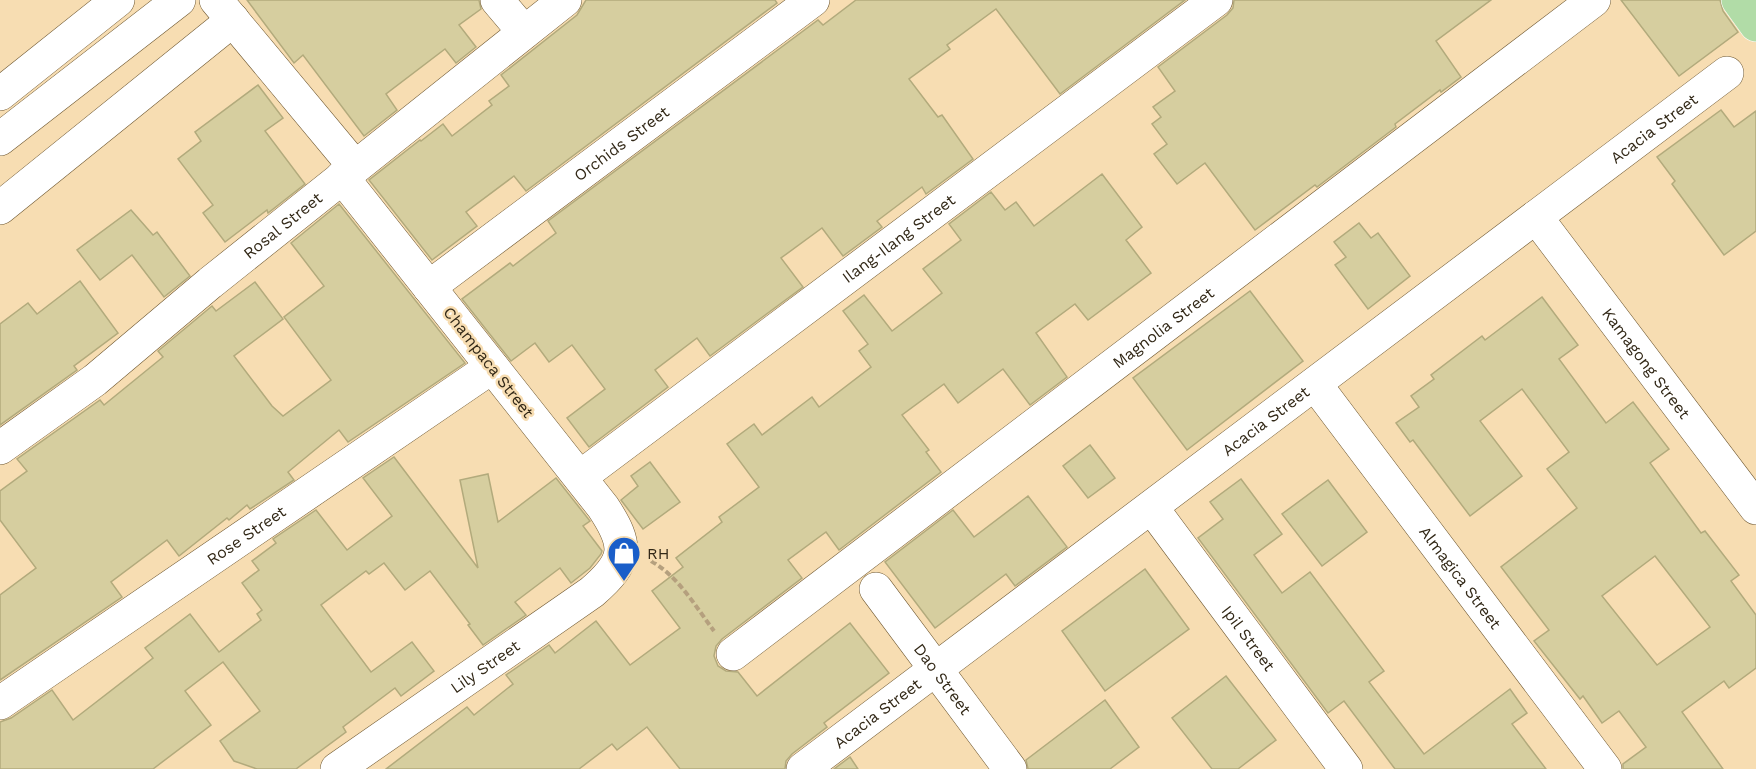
<svg xmlns="http://www.w3.org/2000/svg" width="1756" height="769" viewBox="0 0 1756 769" font-family="'Work Sans',sans-serif">
<rect width="100%" height="100%" fill="#f7ddb2"/>
<g fill="#d6ce9f" stroke="#b2aa7c" stroke-width="1.5" fill-rule="evenodd">
<path d="M247,0h232l2,9 -22,16 17,22 -20,16 -11,-14 -59,45 11,16 -33,26 -61,-81 -9,8z"/>
<path d="M586,0h189l2,3 -251,188 -12,-15 -48,36 11,14 -45,34 -63,-80 51,-40 1,1 22,-17 9,12 40,-31 -3,-4 20,-15 -8,-11 76,-60z"/>
<path d="M856,0h329l-125,94 -64,-85 -49,36 3,4 -41,30 29,38 4,-2 31,44 -47,35 -4,-7 -45,34 5,6 -39,29 -21,-28 -41,30 22,29 -93,69 -13,-18 -42,32 13,17 -79,60 -22,-29 38,-29 -33,-44 -23,17 -14,-19 -24,18 -49,-62 48,-36 3,3 43,-33 -8,-12 270,-201 5,5z"/>
<path d="M1234,0h257l-55,41 25,36 -20,15 -1,-2 -45,34 1,3 -79,60 -2,-2 -60,45 -50,-67 -28,21 -23,-30 13,-10 -15,-20 9,-7 -8,-10 22,-16 -17,-24 69,-52 6,-7z"/>
<path d="M1621,0h99l3,11 15,21 -59,44z"/>
<path d="M258,85l25,33 -18,13 40,53 -37,29 -1,-3 -42,32 -22,-29 10,-8 -35,-46 23,-18 -6,-9z"/>
<path d="M1721,110l13,17 22,-16v120l-32,24 -52,-71 3,-3 -18,-24z"/>
<path d="M1102,174l40,53 -16,13 25,33 -63,47 -13,-16 -39,29 31,44 -37,28 -27,-36 -45,34 -14,-19 -42,31 27,35 -3,2 15,20 -102,78 -13,-18 -38,28 14,18 -80,61 -6,7 -2,10 4,10 8,5 12,1 19,24 93,-73 39,50 -65,50 3,4 -35,27 -6,7 -1,8h-105l-33,-42 -30,23 -5,-6 -33,25h-193l81,-62 7,8 39,-31 -7,-9 43,-30 6,8 41,-32 34,44 50,-37 -28,-37 31,-24 -7,-9 46,-36 -3,-5 40,-30 -32,-43 27,-20 8,11 50,-38 7,10 52,-40 -12,-16 9,-7 -25,-33 21,-16 28,36 50,-38 -19,-24 38,-29 -12,-16 42,-32 14,18 11,-8 18,24z"/>
<path d="M339,204l126,159 -117,79 -9,-12 -51,42 6,8 -44,29 -3,-4 -18,15 -2,-2 -48,38 -12,-16 -56,42 11,15 -122,83v-85l36,-27 -36,-48v-29l27,-20 -10,-12 83,-59 4,5 59,-48 -5,-6 54,-45 4,5 39,-29 28,37 -49,37 38,50 11,10 48,-36 -47,-63 40,-31 -33,-43z"/>
<path d="M131,210l22,25 4,-3 33,44 -26,21 -32,-42 -32,25 -23,-30z"/>
<path d="M1359,223l12,15 7,-5 32,43 -42,33 -33,-44 11,-8 -12,-15z"/>
<path d="M80,281l38,52 -44,33 3,4 -77,55v-101l28,-21 9,11z"/>
<path d="M1250,291l53,70 -116,89 -54,-72z"/>
<path d="M1542,297l36,48 -19,14 47,64 27,-21 36,47 -19,14 51,70 4,-2 34,44 -8,6 25,34v53l-27,20 -5,-7 -42,31 41,57h-100v-5l23,-17 -27,-36 -17,12 -19,-27 -3,3 -46,-58 15,-11 -48,-63 76,-59 -30,-39 22,-17 -47,-63 -42,32 42,55 -52,40 -57,-76 -3,2 -14,-19 23,-16 -8,-11 23,-17 -3,-4 51,-39 3,4zM1655,556l55,71 -53,38 -55,-69z"/>
<path d="M1090,445l25,33 -27,20 -25,-32z"/>
<path d="M394,457l84,111 -18,-88 28,-6 10,48 58,-44 34,43 -7,5 19,25 -1,3 -11,14 -19,15 -11,-15 -45,34 11,13 -43,30 -15,-20 2,-1 -40,-53 -25,19 -21,-27 -15,11 -3,-3 -45,34 50,67 41,-30 22,29 -33,25 -6,-8 -52,39 3,5 -50,37h-39l-23,-8 -14,-20 40,-30 -37,-49 -38,29 26,34 -58,44h-153v-47l11,-4 41,-28 21,30 80,-62 -8,-10 45,-34 29,38 42,-32 -4,-6 5,-4 -20,-27 17,-13 -7,-9 24,-18 -3,-4 43,-29 31,40 45,-34 -29,-38z"/>
<path d="M650,462l30,40 -37,27 -22,-29 17,-14 -7,-10z"/>
<path d="M1241,479l41,55 -28,21 28,38 28,-21 74,99 -15,11 55,72 86,-65 17,24 -15,11 34,45h-151l-51,-68 -16,12 -130,-175 25,-19 -13,-17z"/>
<path d="M1328,480l39,52 -45,34 -40,-52z"/>
<path d="M1028,496l39,51 -52,39 -9,-12 -71,54 -50,-66 68,-52 21,27z"/>
<path d="M1145,569l44,60 -84,62 -43,-60z"/>
<path d="M1226,676l50,64 -38,29h-26l-40,-51z"/>
<path d="M1105,700l34,47 -29,22h-82l-2,-9z"/>
<path d="M850,757l8,12h-24z"/>
</g>
<g fill="none" stroke-linecap="round" stroke-linejoin="round">
<defs>
<g id="minor">
<path d="M216,0l139,167"/>
<path d="M497,0l27,32"/>
<path d="M0,94l118,-94"/>
<path d="M0,139l179,-139"/>
<path d="M0,208l233,-188"/>
<path id="s1" d="M1536,217l220,291"/>
<path id="s2" d="M429,287l384,-287"/>
<path id="s3" d="M1315,384l290,385"/>
<path id="s4" d="M0,448l95,-68 115,-97 355,-283"/>
<path id="s5" d="M580,477l636,-477"/>
<path id="s6" d="M1152,508l194,261"/>
<path id="s7" d="M876,589l134,180"/>
<path id="s8" d="M733,654l861,-654"/>
<path id="s9" d="M0,703l492,-336"/>
<path id="s10" d="M337,769l255,-177c36,-31 37,-46 11,-85l-261,-330"/>
<path id="s11" d="M803,769l924,-696"/>
</g>
<path id="major" d="M1738,0l18,25"/>
</defs>
<use href="#minor" stroke="#6f5831" stroke-width="34"/>
<use href="#major" stroke="#fff" stroke-width="34"/>
<path stroke="#b5a07e" stroke-width="4" stroke-dasharray="6 3" stroke-linecap="butt" d="M651,561c27,15 45,46 63,70"/>
<use href="#minor" stroke="#fff" stroke-width="33"/>
<use href="#major" stroke="#b1dca7" stroke-width="33"/>
</g>
<defs>
<symbol id="shop-pin" viewBox="-11 -11 22 30"><path d="M0 17L-7.5 6A9.5 9.5 0 1 1 7.5 6Z" fill="#1a5ec9" stroke="#f7ddb2"/><path d="M-5-2.5h2.3a2.7 3.5 0 0 1 5.4 0H5L5.5 6h-11ZM-1.5-2.5h3a1.5 2.3 0 0 0-3 0Z" fill="#fff"/></symbol>
</defs>
<g fill-rule="evenodd">
<use href="#shop-pin" x="605" y="534" width="38" height="52"/>
</g>
<g text-anchor="middle" stroke-width="5" stroke-linejoin="round" paint-order="stroke">
<g font-size="16" fill="#322817" stroke="#f7ddb2">
<text dy="6" stroke="none"><textPath href="#s11" startOffset="1065">Acacia Street</textPath></text>
<text dy="6" stroke="none"><textPath href="#s2" startOffset="240">Orchids Street</textPath></text>
<text dy="6" stroke="none"><textPath href="#s4" startOffset="360">Rosal Street</textPath></text>
<text dy="6" stroke="none"><textPath href="#s5" startOffset="398">Ilang-Ilang Street</textPath></text>
<text dy="6" stroke="none"><textPath href="#s8" startOffset="540">Magnolia Street</textPath></text>
<text transform="translate(489 362) rotate(52)" y="6">Champaca Street</text>
<text dy="6" stroke="none"><textPath href="#s1" startOffset="183">Kamagong Street</textPath></text>
<text dy="6" stroke="none"><textPath href="#s11" startOffset="579">Acacia Street</textPath></text>
<text dy="6" stroke="none"><textPath href="#s9" startOffset="298">Rose Street</textPath></text>
<text dy="6" stroke="none"><textPath href="#s3" startOffset="242">Almagica Street</textPath></text>
<text dy="6" stroke="none"><textPath href="#s6" startOffset="162">Ipil Street</textPath></text>
<text dy="6" stroke="none"><textPath href="#s10" startOffset="180">Lily Street</textPath></text>
<text dy="6" stroke="none"><textPath href="#s7" startOffset="112">Dao Street</textPath></text>
<text dy="6" stroke="none"><textPath href="#s11" startOffset="93">Acacia Street</textPath></text>
</g>
<g font-size="16" fill="#322817" stroke="#f7ddb2" text-anchor="start">
<text x="647" y="559">RH</text>
</g>
</g>
</svg>
